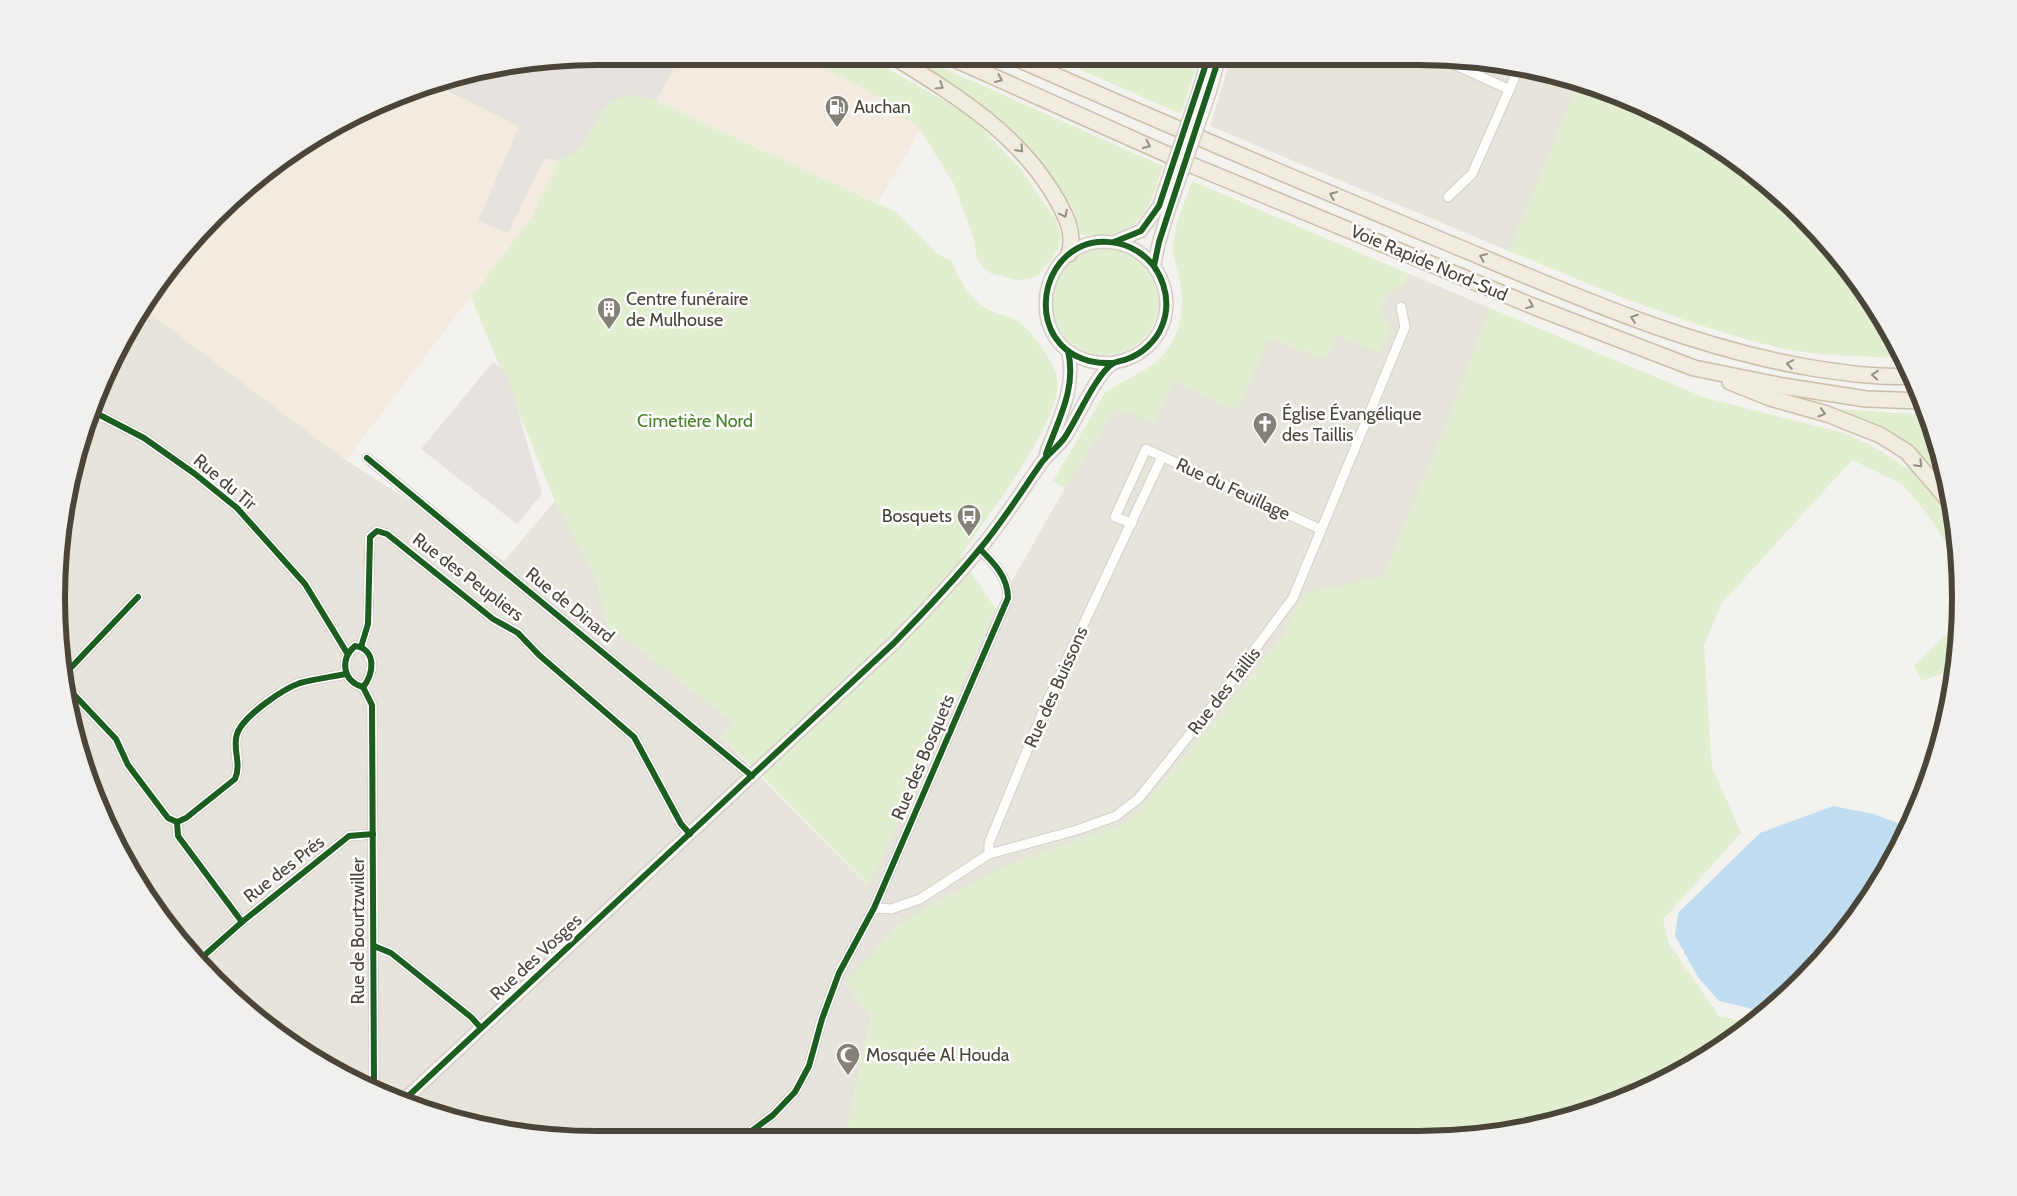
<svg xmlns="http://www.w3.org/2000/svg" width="2017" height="1196" viewBox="0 0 2017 1196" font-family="Cabin,sans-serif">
<rect width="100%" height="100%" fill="#f4f2ee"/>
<g fill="#e7e4dc">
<path d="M1455,57l124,25 -70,169 -299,-125 21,-68z"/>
<path d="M1407,273l83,35 -43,116 -64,153 -79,17 -20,40 -66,84 -90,105 -126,44 -156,116 25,34 -26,122h-283l-138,-28 -127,-62 -106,-94 -62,-86 -32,-64 -30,-101 -10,-71 4,-105 14,-70 37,-99 30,-52 204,153 158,101 51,-60 42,79 10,44 126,98 -11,16 146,148 128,-277 69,-121 51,-80 58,-28 63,30 32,-73 55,22 14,-24 53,-6 -9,-13 -1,-10 9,-16 15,-6z"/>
</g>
<path fill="#f3ebdf" d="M811,60l75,41 34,29 -42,73 -222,-102 -19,-6 -18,3 -13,8 -27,44 -21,11 -28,58 -184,241 -204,-153 6,-10 67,-82 53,-47 90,-56 66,-27 103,-24z"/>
<g fill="#e1eecf">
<path d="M1199,58l-18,56 -125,-55z"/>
<path d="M916,59h7l240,107c-9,27 -16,59 -47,67 -10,3 -25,1 -35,2l-8,-27 -43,-59 -30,-29z"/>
<path d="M811,60h62l96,55 51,53 36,52 5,17 -4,14 -18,23 -7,4 -15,2 -27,-7 -7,-6 -6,-9 -3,-18 -20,-56 -34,-54 -34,-29z"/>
<path d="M1579,82l14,3 127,62 82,68 67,82 33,61c-41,-2 -84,-1 -125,-11 -93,-22 -180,-60 -268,-96z"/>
<path d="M637,95l19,6 240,111 40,41 16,8c6,17 16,35 32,46 10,7 24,8 35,15 13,9 35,40 38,56 7,42 -73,142 -97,179l36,52 -127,277 -103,-106 -44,-42 11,-16 -126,-98 -10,-44 -42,-79 -84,-204 59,-78 28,-58 21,-11 27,-44 13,-8z"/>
<path d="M1192,181l215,92 -2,11c-24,11 -30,22 -14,45l-11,24 -42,-18 -14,24 -54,-22 -33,73 -63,-30 -20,43 -38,-15 -51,80 -12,-7 52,-88c19,-14 41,-20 57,-37 21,-22 24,-55 16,-83 -2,-10 -6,-18 -5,-29 2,-21 12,-43 19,-63z"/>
<circle cx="1105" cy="302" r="53"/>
<path d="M1490,308l216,90 138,35 32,15 41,27 13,13 23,30 6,59 -14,-36 -17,-26 -26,-31 -50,-24 -131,144 -17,42 8,121 29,66 -78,87 6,24 50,72 30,6 -59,45 -97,44 -138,28h-610l26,-122 -25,-35 54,-59 102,-56 126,-44 90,-105 66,-84 20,-41 79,-16 64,-153z"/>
<path d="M1837,409l90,6 22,72 -34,-34 -79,-41z"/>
<path d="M1958,623l-6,64 -6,-15 -24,9 -8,-15z"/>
</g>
<g fill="#e6e3df">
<path d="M678,60l-22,41 -19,-6 -18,3 -13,8 -27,44 -21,11 -13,-3 -37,75 -30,-12 41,-95 -88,-43 96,-22z"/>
<path d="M398,96l-6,13 -16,7 -13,-6z"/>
<path d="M493,362l14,12 35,120 -25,30 -96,-75z"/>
</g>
<path fill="#c0ddf1" d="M1833,806l41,8 34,13 -38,72 -68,82 -43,33 -2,-4 -38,-9 -21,-24 -23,-41 3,-23 82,-80z"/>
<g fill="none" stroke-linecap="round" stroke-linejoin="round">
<defs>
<g id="minor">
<path d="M1438,57l72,33"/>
<path d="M1448,197l24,-23 46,-104"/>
<path d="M92,411l52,27 51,36 42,34 68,76 42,69"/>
<path d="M367,458l385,318"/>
<path d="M1132,523l-17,-6 31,-68 174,80"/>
<path d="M355,646c22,3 19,29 8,41 -21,-6 -23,-28 -8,-41z"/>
<path d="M361,647l7,-23 2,-87 7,-6 10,3 106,85 25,14 21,22 95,82 47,87 9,10"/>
<path d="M63,676l75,-79"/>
<path d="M64,684l52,55 12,26 40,53 9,4"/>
<path d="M363,687l9,18 2,381"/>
<path d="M177,822l9,-4 49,-39c7,-15 -3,-31 2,-45 6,-18 46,-45 63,-51 15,-4 31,-6 46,-9"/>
<path d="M177,822l1,14 64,86"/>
<path d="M989,854v-11l58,-141 115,-245"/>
<path d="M874,908l17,1 29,-10 69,-45 88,-24 39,-14 23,-18 79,-99 75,-101 112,-271 -4,-20"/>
<path d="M374,946l17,7 80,64 10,11"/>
<path d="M198,961l44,-39 107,-86 24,-2"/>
<path d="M741,1139l32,-24 22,-23 14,-26 13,-47 17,-46 35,-65 134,-310c0,-21 -14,-35 -28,-49"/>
</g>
<g id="secondary">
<path d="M1200,88l8,-30"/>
<path d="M1210,91l9,-33"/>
<path d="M1114,242l27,-11 18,-25"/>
<path d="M1154,266l5,-24 10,-33"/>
<path d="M1046,454c12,-34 31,-66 22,-103"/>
<path d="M403,1101l491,-458c29,-30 58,-60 84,-92 24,-28 43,-59 64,-89 7,-9 17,-16 23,-25 12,-18 31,-62 47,-73 4,-3 11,-3 15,-5 15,-5 29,-18 35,-33 11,-27 0,-60 -25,-75 -16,-10 -38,-12 -55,-5 -47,21 -50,95 1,113 10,4 19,4 30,4"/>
</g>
<g id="trunk">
<path d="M954,59l230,103 351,145 159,61 89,18 83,13 57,2"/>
<path d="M1018,59c140,62 282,122 423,181 121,50 241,106 371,128 32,5 67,10 100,8"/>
<path d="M899,60c61,38 122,76 158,140 10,18 18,34 12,54"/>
<path d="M1730,382l40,16 57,16 53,21 27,17 44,51"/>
</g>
</defs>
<use href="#minor" stroke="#d2d0cb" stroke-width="11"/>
<use href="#secondary" stroke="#d3cfc5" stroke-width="15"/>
<use href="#trunk" stroke="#ccbfa9" stroke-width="18"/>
<use href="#minor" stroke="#fdfdfc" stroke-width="9"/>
<use href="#secondary" stroke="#f7f6f1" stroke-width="12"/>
<use href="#trunk" stroke="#f0ece0" stroke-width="15"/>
<defs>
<g id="secondary-bridge">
<path d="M1159,206l41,-118"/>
<path d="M1169,209l41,-118"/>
</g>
</defs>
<use href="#secondary-bridge" stroke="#d3cfc5" stroke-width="15" stroke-linecap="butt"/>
<use href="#secondary-bridge" stroke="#f7f6f1" stroke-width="12"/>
<defs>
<g id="cycleway">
<path d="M1114,242l27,-11 18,-25 49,-148"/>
<path d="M1154,266l5,-24 60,-184"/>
<path d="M92,411l52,27 51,36 42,34 68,76 42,69"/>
<path d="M1046,454c12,-34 31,-66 22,-103"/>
<path d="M367,458l385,318"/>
<path d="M355,646c22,3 19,29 8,41 -21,-6 -23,-28 -8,-41z"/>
<path d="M361,647l7,-23 2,-87 7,-6 10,3 106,85 25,14 21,22 95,82 47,87 9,10"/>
<path d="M63,676l75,-79"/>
<path d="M64,684l52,55 12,26 40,53 9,4"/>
<path d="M363,687l9,18 2,381"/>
<path d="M177,822l9,-4 49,-39c7,-15 -3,-31 2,-45 6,-18 46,-45 63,-51 15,-4 31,-6 46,-9"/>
<path d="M177,822l1,14 64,86"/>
<path d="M374,946l17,7 80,64 10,11"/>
<path d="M198,961l44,-39 107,-86 24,-2"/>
<path d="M403,1101l491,-458c29,-30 58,-60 84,-92 24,-28 43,-59 64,-89 7,-9 17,-16 23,-25 12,-18 31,-62 47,-73 4,-3 11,-3 15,-5 15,-5 29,-18 35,-33 11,-27 0,-60 -25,-75 -16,-10 -38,-12 -55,-5 -47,21 -50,95 1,113 10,4 19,4 30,4"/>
<path d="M741,1139l32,-24 22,-23 14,-26 13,-47 17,-46 35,-65 134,-310c0,-21 -14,-35 -28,-49"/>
</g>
</defs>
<use href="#cycleway" stroke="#fff" stroke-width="9"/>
<use href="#cycleway" stroke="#1b5e20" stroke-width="6"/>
</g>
<defs><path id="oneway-chevron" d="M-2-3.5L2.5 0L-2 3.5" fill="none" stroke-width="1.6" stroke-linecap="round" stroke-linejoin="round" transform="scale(1.25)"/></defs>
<g stroke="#959084">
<use href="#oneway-chevron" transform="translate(999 79) rotate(24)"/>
<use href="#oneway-chevron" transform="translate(940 86) rotate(32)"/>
<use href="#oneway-chevron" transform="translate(1147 145) rotate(24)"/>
<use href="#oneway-chevron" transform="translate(1020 149) rotate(48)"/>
<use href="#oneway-chevron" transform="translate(1333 195) rotate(-157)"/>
<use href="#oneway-chevron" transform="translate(1064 214) rotate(65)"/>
<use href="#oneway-chevron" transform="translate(1483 257) rotate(-157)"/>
<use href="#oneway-chevron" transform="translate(1530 305) rotate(22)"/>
<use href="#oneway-chevron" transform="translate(1634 318) rotate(-160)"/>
<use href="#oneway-chevron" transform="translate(1790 364) rotate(-170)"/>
<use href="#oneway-chevron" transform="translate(1875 375) rotate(-175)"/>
<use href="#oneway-chevron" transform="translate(1822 413) rotate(17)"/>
<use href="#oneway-chevron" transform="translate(1919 464) rotate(46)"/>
</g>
<defs>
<symbol id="fuel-pin" viewBox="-11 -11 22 30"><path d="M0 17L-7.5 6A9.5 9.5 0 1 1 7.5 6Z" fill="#868178" stroke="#fff"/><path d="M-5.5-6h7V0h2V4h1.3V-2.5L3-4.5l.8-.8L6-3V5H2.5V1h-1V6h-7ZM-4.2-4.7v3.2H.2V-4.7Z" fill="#fff"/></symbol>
<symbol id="building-pin" viewBox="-11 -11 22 30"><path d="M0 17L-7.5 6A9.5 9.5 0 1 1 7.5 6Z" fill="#868178" stroke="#fff"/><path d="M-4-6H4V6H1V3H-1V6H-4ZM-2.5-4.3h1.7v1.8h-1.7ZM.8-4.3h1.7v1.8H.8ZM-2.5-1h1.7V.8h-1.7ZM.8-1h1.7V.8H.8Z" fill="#fff"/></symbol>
<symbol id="church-pin" viewBox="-11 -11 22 30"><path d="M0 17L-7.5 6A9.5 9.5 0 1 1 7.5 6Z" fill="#868178" stroke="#fff"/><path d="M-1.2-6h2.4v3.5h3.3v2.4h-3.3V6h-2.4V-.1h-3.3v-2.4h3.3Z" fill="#fff"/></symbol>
<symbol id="bus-pin" viewBox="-11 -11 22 30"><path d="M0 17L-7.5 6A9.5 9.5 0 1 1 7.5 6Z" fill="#868178" stroke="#fff"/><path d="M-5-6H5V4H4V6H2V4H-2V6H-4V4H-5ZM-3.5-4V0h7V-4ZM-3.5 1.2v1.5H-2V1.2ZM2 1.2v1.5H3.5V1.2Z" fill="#fff"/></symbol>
<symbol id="mosque-pin" viewBox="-11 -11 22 30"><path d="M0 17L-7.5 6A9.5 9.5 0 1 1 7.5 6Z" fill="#868178" stroke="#fff"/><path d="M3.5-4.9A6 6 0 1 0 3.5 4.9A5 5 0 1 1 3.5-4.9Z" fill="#fff"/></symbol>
</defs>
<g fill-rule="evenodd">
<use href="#fuel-pin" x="823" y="93" width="28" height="38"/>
<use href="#building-pin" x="595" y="295" width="28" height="38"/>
<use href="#church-pin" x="1251" y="410" width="28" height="38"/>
<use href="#bus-pin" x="955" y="502" width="28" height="38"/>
<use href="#mosque-pin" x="834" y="1041" width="28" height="38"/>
</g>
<g text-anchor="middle" stroke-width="5" stroke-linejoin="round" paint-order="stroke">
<g font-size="18" fill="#4b4439" stroke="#fff" text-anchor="start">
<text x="854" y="113">Auchan</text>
<text x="626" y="305">Centre funéraire<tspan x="626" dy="21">de Mulhouse</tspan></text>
<text x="1282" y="420">Église Évangélique<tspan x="1282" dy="21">des Taillis</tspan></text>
<text x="952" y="522" text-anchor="end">Bosquets</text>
<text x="866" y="1061">Mosquée Al Houda</text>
</g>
<g font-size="18" fill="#4b4439" stroke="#fff">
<text transform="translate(1429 263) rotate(23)" y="6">Voie Rapide Nord-Sud</text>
<text transform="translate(225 482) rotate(40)" y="6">Rue du Tir</text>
<text transform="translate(1233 489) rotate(25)" y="6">Rue du Feuillage</text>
<text transform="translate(468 577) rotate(37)" y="6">Rue des Peupliers</text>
<text transform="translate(570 605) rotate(39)" y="6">Rue de Dinard</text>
<text transform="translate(1056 687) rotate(-66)" y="6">Rue des Buissons</text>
<text transform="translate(1224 691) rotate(-52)" y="6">Rue des Taillis</text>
<text transform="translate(923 757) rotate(-67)" y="6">Rue des Bosquets</text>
<text transform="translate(284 869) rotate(-38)" y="6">Rue des Prés</text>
<text transform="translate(358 931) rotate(-90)" y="6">Rue de Bourtzwiller</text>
<text transform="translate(536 957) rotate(-43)" y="6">Rue des Vosges</text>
</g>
<g font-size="18" fill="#4a7f2a" stroke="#fff">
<text x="695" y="427">Cimetière Nord</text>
</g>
</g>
<path d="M0 0H2017V1196H0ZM598 65H1419A533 533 0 0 1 1952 598V598A533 533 0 0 1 1419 1131H598A533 533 0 0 1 65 598V598A533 533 0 0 1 598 65Z" fill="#f1f0ef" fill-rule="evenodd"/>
<path fill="none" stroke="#4b4439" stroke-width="6" d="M598 65H1419A533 533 0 0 1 1952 598V598A533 533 0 0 1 1419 1131H598A533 533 0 0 1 65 598V598A533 533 0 0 1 598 65Z"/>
</svg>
